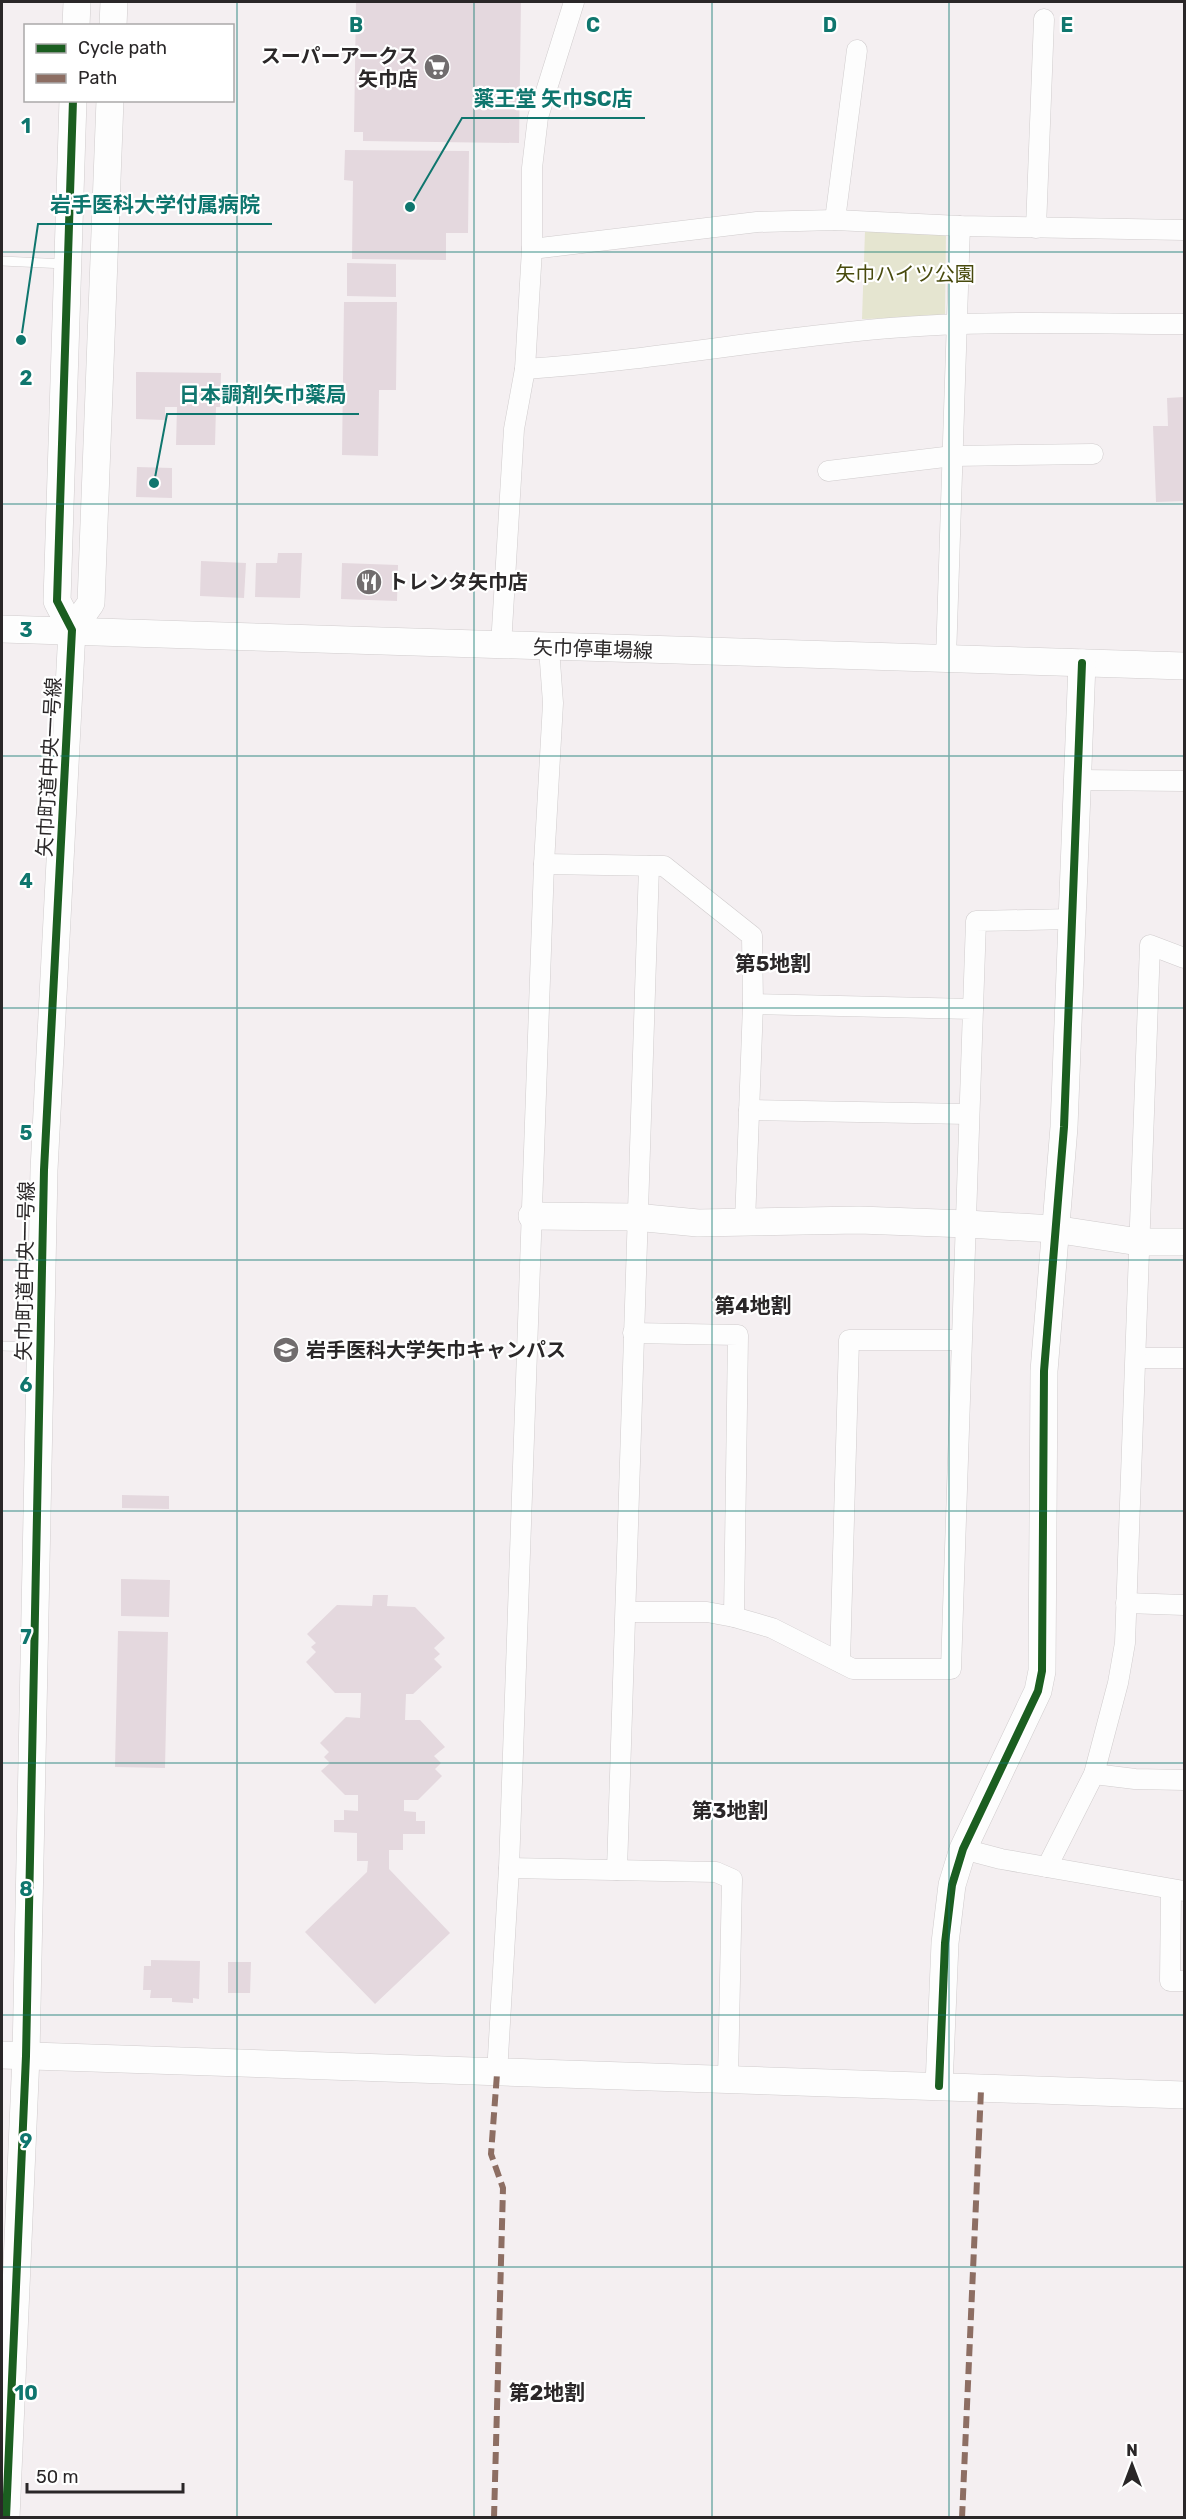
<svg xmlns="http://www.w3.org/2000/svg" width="1186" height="2519" viewBox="0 0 1186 2519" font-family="Rubik,'Noto Sans JP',sans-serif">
<rect width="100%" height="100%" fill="#f4eff1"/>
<path fill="#e5e5d0" d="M865,231l81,1 -1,85 -83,2z"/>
<g fill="#e4d8de">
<path d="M356,2h165l-2,141 -156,-2v-9h-9z"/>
<path d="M345,150l124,1 -1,82h-22v27l-94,-1 1,-78 -9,-1z"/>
<path d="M347,263l49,1v33l-49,-1z"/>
<path d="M344,302h53l-1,88h-17l-1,66 -36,-1z"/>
<path d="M136,372l85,1 -1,34h-4l-1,38h-39l1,-38h-12v13l-29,-1z"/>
<path d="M1184,397v104l-28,1 -3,-76h15l-1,-28z"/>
<path d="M137,467l35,1v30l-36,-1z"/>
<path d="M278,553h24l-2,45 -45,-1 1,-34h21z"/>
<path d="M201,561l45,2 -2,35 -44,-2z"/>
<path d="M342,563l56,2 -1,36 -56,-2z"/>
<path d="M122,1495l47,1v13l-47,-1z"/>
<path d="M121,1579l49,1 -1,37 -48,-1z"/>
<path d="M373,1595h15l-1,11 28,1 30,31 -11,10 6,6 -6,5 8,8 -29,27h-7l-1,26h15l25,27 -11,9 7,7 -6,6 7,7 -24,24h-14v11l12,1v9h9v13h-22v16h-14v19l61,64 -75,71 -70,-72 62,-60 1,-11h-11v-28l-23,-1v-12h10v-10l14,1v-16h-13l-24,-24 9,-8 -6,-6 5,-5 -9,-9 26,-26 14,1 1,-25h-26l-29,-31 10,-10 -5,-5 5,-4 -9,-9 30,-29 35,1z"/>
<path d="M118,1631l50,1 -3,136 -50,-1z"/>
<path d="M151,1960l49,1 -1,38 -6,-1v5l-21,-1v-4h-22l1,-8h-8l1,-24h7z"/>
<path d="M228,1962h23l-1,31h-22z"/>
</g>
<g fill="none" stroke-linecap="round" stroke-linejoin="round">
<defs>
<g id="lane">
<path d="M2,261l63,3"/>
<path d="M2,1346l36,1"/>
</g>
<g id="street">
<path d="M835,220l22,-170"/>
<path d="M1036,228l8,-209"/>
<path d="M532,249l225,-27 78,-2 125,6 224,4"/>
<path d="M525,369c122,-8 243,-31 365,-41 98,-8 196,-4 294,-4"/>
<path d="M828,471l125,-15 140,-2"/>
<path d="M501,646l13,-217 11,-60 7,-120v-81l6,-51 36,-115"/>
<path d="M946,659l14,-433"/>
<path d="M1078,780l106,1"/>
<path d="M544,864l120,2 88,70 1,68 -8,219"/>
<path d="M973,1009l3,-88 96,-2"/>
<path d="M749,1110l219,4"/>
<path d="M633,1333l105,2 -4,282"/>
<path d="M1136,1358h48"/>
<path d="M1126,1603l58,2"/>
<path d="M627,1612h80l27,5 38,11 81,41h98l22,-660 -220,-5"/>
<path d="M840,1662l9,-322h112"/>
<path d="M1094,1774l41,5 49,1"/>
<path d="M963,1849l38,10 183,32"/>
<path d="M1047,1867l47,-93 24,-91 7,-40 25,-698 34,13"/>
<path d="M509,1868l207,4 16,7 -4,201"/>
<path d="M617,1870c13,-335 19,-670 32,-1004"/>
<path d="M1171,1891l-1,90h14"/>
<path d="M497,2074l12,-206 35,-1004 9,-161 -4,-55"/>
</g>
<g id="secondary">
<path d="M76,26l1,-24"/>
<path d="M113,26l1,-24"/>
<path d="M2,629l1182,37"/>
<path d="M72,630l19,-27 19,-503"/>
<path d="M532,1216l103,1 63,6 161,-3 108,4 87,5 85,13h45"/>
<path d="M2,2055l1182,40"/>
<path d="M939,2086l6,-143 7,-58 11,-36 75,-158 4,-20 2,-300 20,-244 18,-464"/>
<path d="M6,2518l20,-462 18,-886 28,-540 -15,-29 16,-501"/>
</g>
</defs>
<use href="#lane" stroke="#d0cccd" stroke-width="10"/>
<use href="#street" stroke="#d0cccd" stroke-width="21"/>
<use href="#secondary" stroke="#d0cccd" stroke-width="28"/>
<use href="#lane" stroke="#fdfdfd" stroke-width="9"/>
<use href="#street" stroke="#fdfdfd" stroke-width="20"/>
<use href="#secondary" stroke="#fdfdfd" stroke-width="27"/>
<g stroke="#8d6e63" stroke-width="6" stroke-dasharray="12 6" stroke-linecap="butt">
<path d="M494,2518l9,-330 -12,-34 6,-80"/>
<path d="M962,2518l19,-428"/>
</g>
<defs>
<g id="cycleway">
<path d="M939,2086l6,-143 7,-58 11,-36 75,-158 4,-20 2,-300 20,-244 18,-464"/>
<path d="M6,2518l20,-462 18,-886 28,-540 -15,-29 16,-501"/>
</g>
</defs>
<use href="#cycleway" stroke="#fff" stroke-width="11"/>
<use href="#cycleway" stroke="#1b5e20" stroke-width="8"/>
</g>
<path fill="none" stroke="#0f766e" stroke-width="1.5" stroke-opacity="0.55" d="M237,2v2516M474,2v2516M712,2v2516M949,2v2516M2,252h1182M2,504h1182M2,756h1182M2,1008h1182M2,1260h1182M2,1511h1182M2,1763h1182M2,2015h1182M2,2267h1182"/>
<defs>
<symbol id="supermarket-disc" viewBox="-11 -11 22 22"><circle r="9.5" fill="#716d6e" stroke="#fff"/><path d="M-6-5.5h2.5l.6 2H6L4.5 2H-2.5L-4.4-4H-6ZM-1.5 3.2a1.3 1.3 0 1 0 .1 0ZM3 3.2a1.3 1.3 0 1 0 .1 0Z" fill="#fff"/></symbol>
<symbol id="restaurant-disc" viewBox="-11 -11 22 22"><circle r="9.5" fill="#716d6e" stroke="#fff"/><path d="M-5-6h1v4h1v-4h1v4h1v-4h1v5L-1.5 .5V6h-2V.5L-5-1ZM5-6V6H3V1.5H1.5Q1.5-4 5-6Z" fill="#fff"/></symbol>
<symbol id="university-disc" viewBox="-11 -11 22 22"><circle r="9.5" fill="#716d6e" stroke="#fff"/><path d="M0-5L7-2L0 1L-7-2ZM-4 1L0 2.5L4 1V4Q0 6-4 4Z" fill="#fff"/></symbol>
</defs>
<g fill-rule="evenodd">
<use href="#supermarket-disc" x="422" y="52" width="30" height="30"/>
<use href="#restaurant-disc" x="354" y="567" width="30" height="30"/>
<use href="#university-disc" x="271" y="1335" width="30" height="30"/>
</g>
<g text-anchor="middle" stroke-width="4.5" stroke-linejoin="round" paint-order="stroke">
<g font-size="20" font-weight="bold" fill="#2a2728" stroke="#fff" text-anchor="start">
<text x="418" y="63" text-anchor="end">スーパーアークス<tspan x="418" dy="23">矢巾店</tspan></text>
<text x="388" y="589">トレンタ矢巾店</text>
<text x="306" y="1357">岩手医科大学矢巾キャンパス</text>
</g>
<g font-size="20" fill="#484a0d" stroke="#fff">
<text x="905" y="281">矢巾ハイツ公園</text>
</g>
<g font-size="20" fill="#2a2728" stroke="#fff">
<text transform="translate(593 649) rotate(2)" y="7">矢巾停車場線</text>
<text transform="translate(49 767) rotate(-87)" y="7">矢巾町道中央一号線</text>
<text transform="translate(25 1271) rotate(-89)" y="7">矢巾町道中央一号線</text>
</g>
<g font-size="21" font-weight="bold" fill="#2a2728" stroke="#fff">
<text x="773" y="971">第5地割</text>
<text x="753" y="1313">第4地割</text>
<text x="730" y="1818">第3地割</text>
<text x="547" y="2400">第2地割</text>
</g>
</g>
<g font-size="20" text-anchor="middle" font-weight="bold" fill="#0f766e" stroke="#fff" stroke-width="4.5" stroke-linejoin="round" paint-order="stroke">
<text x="356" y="32">B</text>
<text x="593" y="32">C</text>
<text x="830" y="32">D</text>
<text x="1067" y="32">E</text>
<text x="26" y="133">1</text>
<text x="26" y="385">2</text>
<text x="26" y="637">3</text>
<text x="26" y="888">4</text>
<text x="26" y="1140">5</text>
<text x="26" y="1392">6</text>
<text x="26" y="1644">7</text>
<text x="26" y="1896">8</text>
<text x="26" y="2148">9</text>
<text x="26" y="2400">10</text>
</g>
<path fill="none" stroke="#0f766e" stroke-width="2" d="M410 207L462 118H645M21 340L38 224H272M154 483L167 414H359"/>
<g fill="#0f766e" stroke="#fff" stroke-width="2">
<circle cx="410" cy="207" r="6"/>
<circle cx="21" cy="340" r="6"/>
<circle cx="154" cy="483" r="6"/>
</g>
<g font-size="21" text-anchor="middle" font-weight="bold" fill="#0f766e" stroke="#fff" stroke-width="4.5" stroke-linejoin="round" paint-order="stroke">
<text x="553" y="106">薬王堂 矢巾SC店</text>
<text x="155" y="212">岩手医科大学付属病院</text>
<text x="263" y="402">日本調剤矢巾薬局</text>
</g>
<rect width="1186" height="2519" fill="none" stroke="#2a2728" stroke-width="6"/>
<rect x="24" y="24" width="210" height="78" fill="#ffffff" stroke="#aaa9a9" stroke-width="1.5"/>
<rect x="36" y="44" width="30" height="9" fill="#1b5e20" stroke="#aaa9a9" stroke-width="1.5"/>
<text x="78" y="54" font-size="18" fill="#2a2728">Cycle path</text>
<rect x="36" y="74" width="30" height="9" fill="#8d6e63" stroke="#aaa9a9" stroke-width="1.5"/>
<text x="78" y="84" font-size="18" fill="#2a2728">Path</text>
<g transform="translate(1132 2465)" stroke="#ffffff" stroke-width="4.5" paint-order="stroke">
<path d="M0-4.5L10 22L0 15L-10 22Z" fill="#2a2728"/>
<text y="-9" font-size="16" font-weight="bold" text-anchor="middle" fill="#2a2728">N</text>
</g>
<path d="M27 2483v9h156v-9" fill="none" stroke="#2a2728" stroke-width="3"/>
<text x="36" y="2483" font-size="18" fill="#2a2728" stroke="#ffffff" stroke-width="4.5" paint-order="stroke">50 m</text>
</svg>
